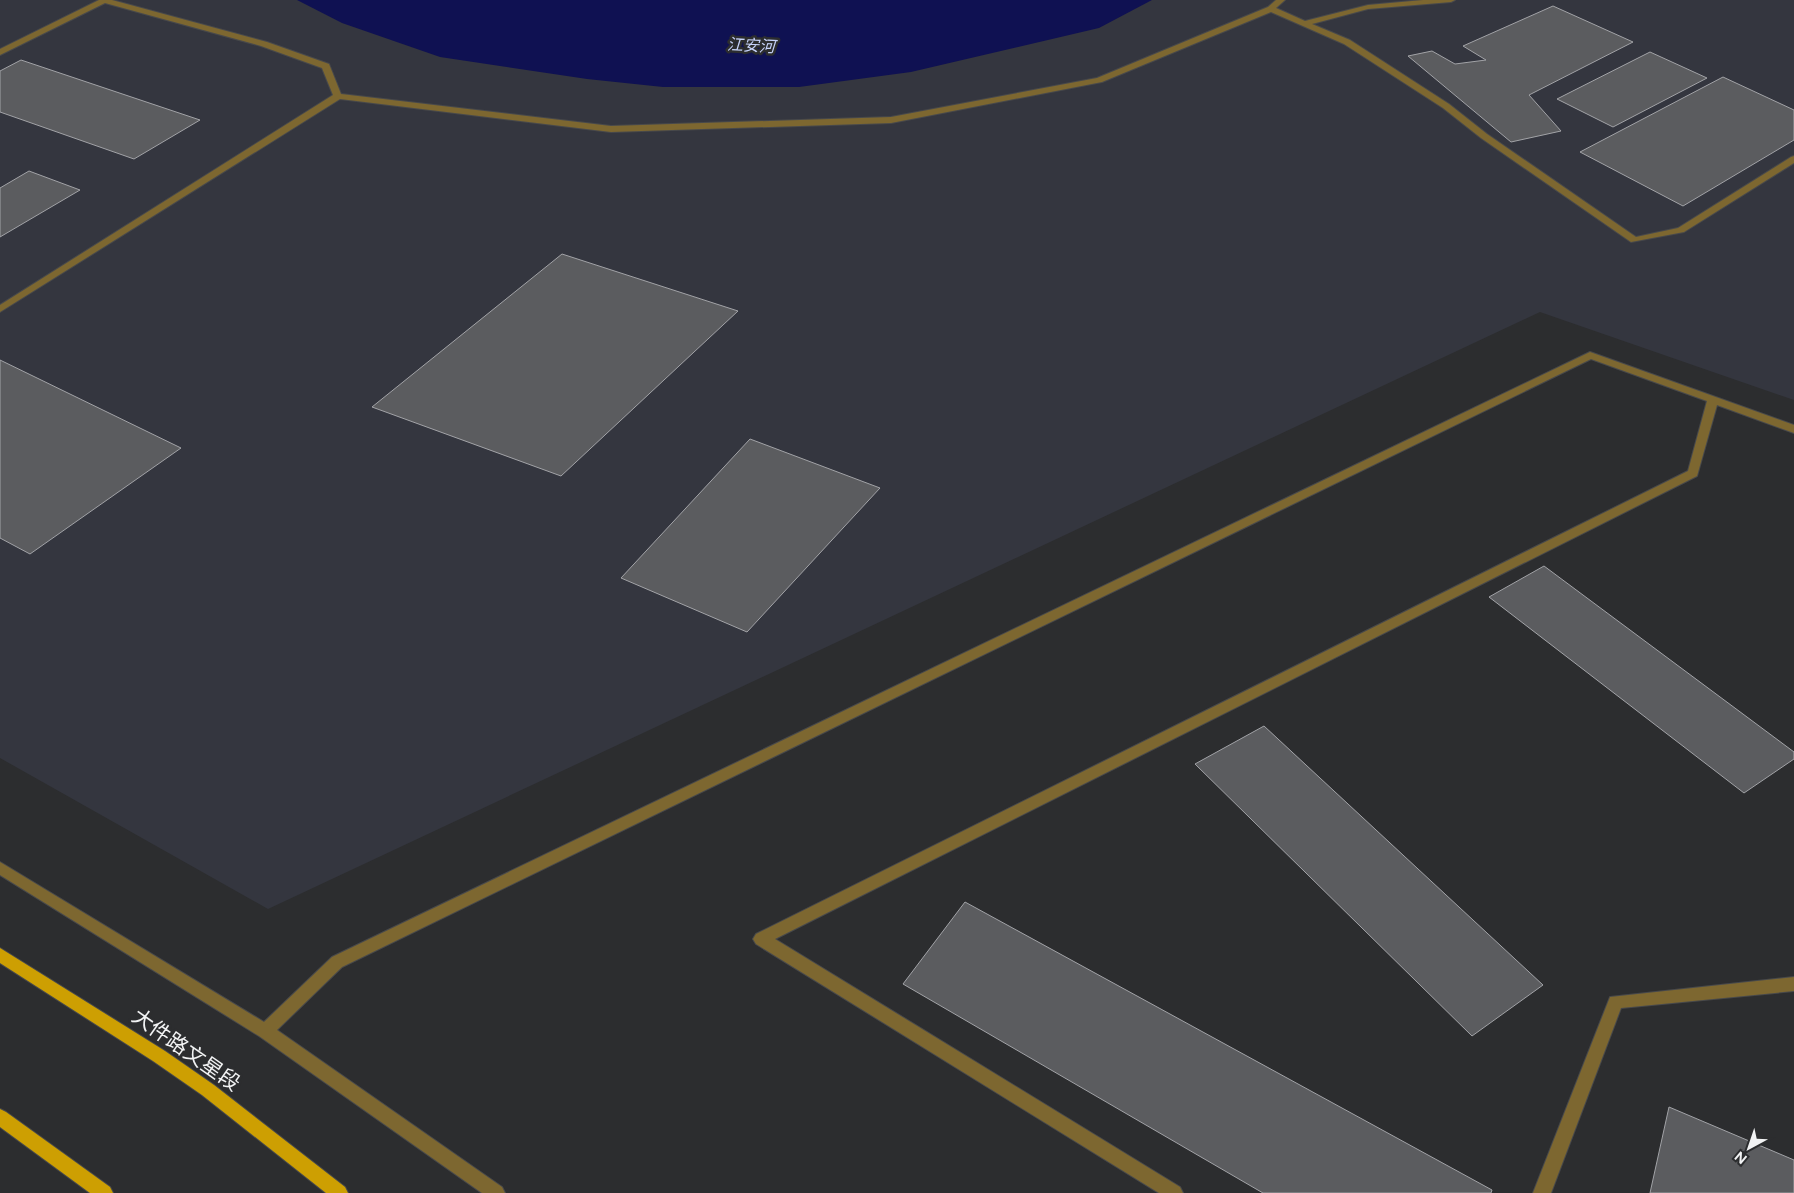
<svg xmlns="http://www.w3.org/2000/svg" width="1794" height="1193" viewBox="0 0 1794 1193" font-family="Figtree,'Noto Sans SC',sans-serif">
<rect width="100%" height="100%" fill="#2c2d2f"/>
<path fill="#34363f" d="M0,0h1794v400l-254,-88 -1272,597 -268,-151z"/>
<path fill="#0f1152" d="M297,0h855l-53,28 -188,44 -112,15h-136l-76,-8 -147,-22 -98,-34z"/>
<g fill="#5b5c5f" stroke="#a2a3a7">
<path d="M1553,6l80,36 -104,53 32,36 -50,11 -103,-86 24,-5 23,13 31,-4 -23,-14z"/>
<path d="M1650,52l57,26 -94,49 -56,-28z"/>
<path d="M21,60l179,60 -66,39 -134,-47v-41z"/>
<path d="M1723,77l71,33v30l-111,66 -103,-54z"/>
<path d="M29,171l51,19 -80,47v-49z"/>
<path d="M562,254l176,57 -177,165 -189,-69z"/>
<path d="M0,360l181,88 -151,106 -30,-16z"/>
<path d="M750,439l130,49 -133,144 -126,-54z"/>
<path d="M1544,566l250,186v7l-50,34 -255,-196z"/>
<path d="M1264,726l279,259 -71,51 -277,-272z"/>
<path d="M965,902l527,288 -1,3h-228l-360,-209z"/>
<path d="M1669,1107l125,53v33h-144z"/>
</g>
<g fill="none" stroke-linecap="round" stroke-linejoin="round">
<defs>
<g id="minor">
<path d="M99,0h13l155,42 62,22 12,30 270,32 280,-9 206,-39 171,-71 8,-7h9l-9,8 29,13 63,-16 55,-5h32l-4,2 -83,7 -56,15 38,16 99,64 38,30 149,103 42,-9 113,-71 3,-1v7l-110,69 -53,10 -150,-104 -38,-30 -99,-64 -73,-32 -169,70 -211,41 -280,9 -271,-33 -340,213v-7l333,-210 -11,-27 -61,-22 -156,-43 -105,52v-6z"/>
<path d="M1590,352l204,73v8l-77,-28 -20,71 -922,463 405,248 3,6h-24l-403,-249 -3,-5 3,-5 932,-463 19,-70 -116,-42 -1249,608 -65,63 225,157 3,6h-23l-223,-157 -259,-161v-13l264,160 68,-65z"/>
<path d="M1794,977v14l-173,17 -70,185h-18l77,-196z"/>
</g>
<g id="major">
<path d="M0,948l165,103 49,34 131,102 3,6h-22l-124,-98 -49,-34 -153,-98z"/>
<path d="M0,1109l6,3 104,75 3,6h-23l-90,-66z"/>
</g>
</defs>
<use href="#minor" stroke="#48494b" stroke-width="2"/>
<use href="#major" stroke="#48494b" stroke-width="2"/>
<use href="#minor" fill="#7d6730" fill-rule="evenodd"/>
<use href="#major" fill="#cd9f02" fill-rule="evenodd"/>
</g>
<g text-anchor="middle" stroke-width="5" stroke-linejoin="round" paint-order="stroke">
<g font-size="16" font-style="italic" fill="#c6d2fa" stroke="#2c2d2f">
<text transform="translate(751 45) rotate(3)" y="6">江安河</text>
</g>
<g font-size="21" fill="#f2f3f4" stroke="#2c2d2f">
<text transform="translate(186 1050) rotate(35)" y="7">大件路文星段</text>
</g>
</g>
<g transform="translate(1749 1148) rotate(220)" stroke="#2c2d2f" stroke-width="4" paint-order="stroke">
<path d="M0-4L9 19L0 12L-9 19Z" fill="#f2f3f4"/>
<text y="-8" font-size="14" font-weight="bold" text-anchor="middle" fill="#f2f3f4">N</text>
</g>
</svg>
